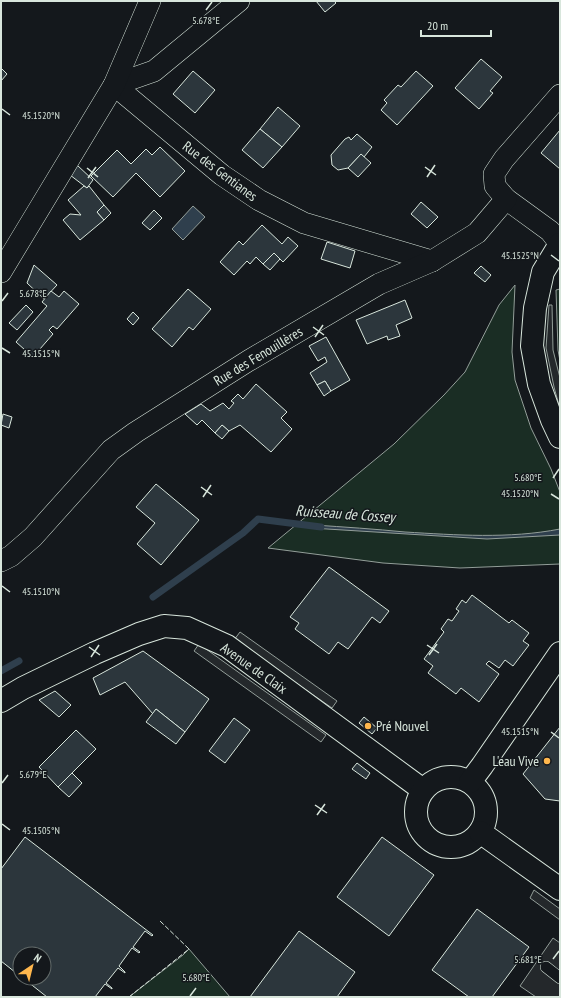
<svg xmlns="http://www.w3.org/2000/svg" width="561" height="998" viewBox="0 0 561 998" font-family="'PT Sans Narrow',sans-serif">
<rect width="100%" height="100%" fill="#14181c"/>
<g fill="#1a2d24" stroke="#939e99">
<path d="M515,285l-3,67 3,28 16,48 20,41 9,23v72l-100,4 -77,-5 -115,-15 126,-104 50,-49 21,-23 34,-67z"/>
<path d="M560,289v72l-2,-11 -2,-60z"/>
<path d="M189,949l41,48h-101l54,-42z"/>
</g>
<g fill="#24282b" stroke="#939e99">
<path d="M549,305h3l1,45 7,28v31l-6,-22 -8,-39z"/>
<path d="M240,632l97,69 -5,7 -98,-68z"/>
<path d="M199,644l127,91 -5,7 -127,-91z"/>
<path d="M534,890l26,19v11l-30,-22z"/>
<path d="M553,938l7,5v54h-24l-16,-11z"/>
</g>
<g fill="#2f3f4d" stroke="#939e99">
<path d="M193,206l12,11 -22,23 -11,-11z"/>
<path d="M314,525c30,2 61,4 91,7 51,3 104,7 155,-3v6l-73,4 -176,-11z"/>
</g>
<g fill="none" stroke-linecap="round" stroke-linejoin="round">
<g stroke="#2f3f4d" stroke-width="7">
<path d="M153,597l90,-64 15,-14 63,8"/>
<path d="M1,671l18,-10"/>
</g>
</g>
<g fill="#2c363c" stroke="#d8e6dc">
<path d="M316,1h18l2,2 -11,9z"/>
<path d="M481,59l21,18 -12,14 3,2 -14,16 -24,-21z"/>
<path d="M1,68l6,6 -6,7z"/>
<path d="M193,71l22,19 -20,23 -22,-19z"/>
<path d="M416,71l17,15 -36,39 -16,-15 6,-7 -3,-3 14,-15 3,2z"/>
<path d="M278,107l22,19 -18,21 -22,-18z"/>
<path d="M260,129l22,18 -19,21 -21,-18z"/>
<path d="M560,130v39l-19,-16z"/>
<path d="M357,134l15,13 -8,10 -3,-3 -13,14 -10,2 -6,-5 -1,-10 14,-16 4,-2 2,3z"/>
<path d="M160,147l25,24 -25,26 -24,-24 -23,24 -22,-21 26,-26 14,14 15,-15 6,6z"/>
<path d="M361,154l10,9 -13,14 -10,-9z"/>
<path d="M77,165l16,15 -6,8 -17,-13z"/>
<path d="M84,186l3,2 2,-2 15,19 -7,7 7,8 -24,20 -17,-20 7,-6 11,1 -13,-15z"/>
<path d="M421,202l17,15 -11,11 -16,-14z"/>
<path d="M104,205l7,8 -7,7 -7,-8z"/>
<path d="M154,210l8,8 -12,12 -8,-7z"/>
<path d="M262,225l20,19 6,-7 10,9 -15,16 -9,-9 -11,11 -7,-7 -6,7 -3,-3 -13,14 -14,-13 19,-21 4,4z"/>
<path d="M327,242l28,9 -5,17 -29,-9z"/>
<path d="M274,253l6,6 -10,11 -7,-6z"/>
<path d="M34,265l23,20 -13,14 -17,-16z"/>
<path d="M481,266l10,9 -6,7 -11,-9z"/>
<path d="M188,289l23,20 -18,21 -4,-3 -17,20 -20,-18z"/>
<path d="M51,291l8,6 5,-6 15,13 -22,25 -4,-3 -4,4 4,4 -20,23 -17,-15 31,-36 -5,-4z"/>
<path d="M405,300l7,18 -16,7 4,11 -12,4 -1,-4 -20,8 -11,-24z"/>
<path d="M26,305l7,7 -16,18 -8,-7z"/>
<path d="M133,312l6,6 -6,7 -6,-6z"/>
<path d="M326,337l24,43 -19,11 -6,-10 -8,4 -7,-12 17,-11 -2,-5 -7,4 -9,-15z"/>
<path d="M325,381l6,10 -7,5 -7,-11z"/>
<path d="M256,384l31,28 -6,6 11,11 -21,23 -31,-27 -11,6 -7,-6 -7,8 -13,-13 -5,5 -12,-11 16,-10 9,7 13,-8 6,6 5,-6 -3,-2 7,-7 5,5z"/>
<path d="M3,414l9,3 -3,11 -8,-3z"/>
<path d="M222,425l7,6 -7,8 -7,-6z"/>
<path d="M156,484l43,36 -38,45 -24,-21 18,-21 -19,-16z"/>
<path d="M329,567l60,44 -9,12 -8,-6 -24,32 -10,-7 -9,12 -34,-25 4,-6 -9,-6z"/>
<path d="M472,595l37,28 3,-3 17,13 -6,8 6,4 -16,21 -8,-6 -6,8 -10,-7 -3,3 13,10 -20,28 -18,-14 -5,6 -28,-21 5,-7 -9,-7 20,-27 -3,-3 7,-10 4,2 7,-10 -3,-2 6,-9 4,3z"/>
<path d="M143,651l66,48 -24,33 -29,-23 -3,5 -28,-32 -25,13 -7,-17z"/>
<path d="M55,691l16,14 -12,12 -20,-17z"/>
<path d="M156,709l29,23 -9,12 -30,-22z"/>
<path d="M364,717l13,11 -5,6 -13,-11z"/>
<path d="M234,718l16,12 -25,33 -16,-12z"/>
<path d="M560,727v74l-15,-2 -22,-25z"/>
<path d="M76,730l20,19 -38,38 -19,-20z"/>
<path d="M357,763l13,10 -4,6 -14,-10z"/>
<path d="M72,773l10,10 -13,14 -11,-10z"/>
<path d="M25,837l128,98 -1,1 -7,-5 -12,16 7,5 -1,1 -7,-5 -13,18 6,6v1l-7,-5 -12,15 6,5v1l-7,-5 -10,13h-48l-24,-19h21v-24h-24v22l-19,-15v-92z"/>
<path d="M382,837l52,38 -45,61 -52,-39z"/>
<path d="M477,909l52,38 -37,50h-23l-37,-27z"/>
<path d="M299,931l56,41 -18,25h-87z"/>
</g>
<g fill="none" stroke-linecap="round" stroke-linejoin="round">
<defs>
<path id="service" d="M546,967l14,11"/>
<g id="minor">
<path d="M239,1l-85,70 -40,14 108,90 37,25 45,23 128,38"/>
<path d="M506,199l44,32 10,13"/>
<path d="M1,272l113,-187 36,-84"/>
<path d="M1,561l10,-5 22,-19 78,-87 25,-18 112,-71 131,-77 53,-23 45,-28 29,-34 -11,-13 -1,-12 10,-15 56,-64"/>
</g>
<g id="secondary">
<path d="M560,244l-17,28 -8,36 -3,38 7,38 13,36 8,17"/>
<path d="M1,701l22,-13 72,-35 44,-19 25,-8 23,2 40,18 196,144"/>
<circle cx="451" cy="812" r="35"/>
<path d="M470,782l12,-16 78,-113"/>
<path d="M480,832l80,57"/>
</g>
</defs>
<use href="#service" stroke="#d8e6dc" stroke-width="12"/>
<use href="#minor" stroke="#d8e6dc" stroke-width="22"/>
<use href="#secondary" stroke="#d8e6dc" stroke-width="24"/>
<use href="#service" stroke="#14181c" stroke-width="11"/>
<use href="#minor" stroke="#14181c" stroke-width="21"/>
<use href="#secondary" stroke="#14181c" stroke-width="22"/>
<path stroke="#d8e6dc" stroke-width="1" stroke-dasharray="5 2" stroke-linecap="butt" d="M129,997l60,-48 -29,-28"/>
</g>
<path fill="none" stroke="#d8e6dc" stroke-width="1.5" d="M206,10l6,-8M2,109l8,6M425,167l11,8M87,168l11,9M427,177l8,-12M88,178l8,-11M551,255l8,6M2,301l6,-8M313,327l11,8M315,337l8,-12M2,348l8,5M553,478l6,-9M201,487l11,8M551,494l8,5M203,497l8,-12M2,586l8,6M427,645l12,8M89,647l11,8M429,655l8,-11M91,657l8,-12M551,732l8,6M2,783l6,-8M315,805l12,8M317,815l8,-11M2,824l8,6M553,959l6,-8M190,996l6,-8"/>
<g fill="#ffb74d" stroke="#14181c" stroke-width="1.5">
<circle cx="368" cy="726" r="4"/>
<circle cx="547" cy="761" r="4"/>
</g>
<g text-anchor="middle" stroke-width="3" stroke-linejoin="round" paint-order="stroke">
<g font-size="14" fill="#d8e6dc" stroke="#14181c">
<text transform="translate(220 171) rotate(37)" y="5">Rue des Gentianes</text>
<text transform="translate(258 356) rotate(-31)" y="5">Rue des Fenouillères</text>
<text transform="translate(254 668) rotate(35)" y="5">Avenue de Claix</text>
</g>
<g font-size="14" fill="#d8e6dc" stroke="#14181c" text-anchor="start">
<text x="376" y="731">Pré Nouvel</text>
<text x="539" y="766" text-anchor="end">L'eau Vive</text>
</g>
<g font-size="15" font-style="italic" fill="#d8e6dc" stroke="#14181c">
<text transform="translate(345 514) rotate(4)" y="5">Ruisseau de Cossey</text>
</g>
</g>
<g font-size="10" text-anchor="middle" fill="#d8e6dc" stroke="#14181c" stroke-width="3" stroke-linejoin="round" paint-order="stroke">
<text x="206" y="24">5.678°E</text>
<text x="41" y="119">45.1520°N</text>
<text x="520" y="259">45.1525°N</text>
<text x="33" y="297">5.678°E</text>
<text x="41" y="357">45.1515°N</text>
<text x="528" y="481">5.680°E</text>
<text x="520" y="497">45.1520°N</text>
<text x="41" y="595">45.1510°N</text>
<text x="520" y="735">45.1515°N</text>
<text x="33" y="778">5.679°E</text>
<text x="41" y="834">45.1505°N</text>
<text x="528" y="963">5.681°E</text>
<text x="196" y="981">5.680°E</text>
</g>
<rect width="561" height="998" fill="none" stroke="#d8e6dc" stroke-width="4"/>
<g transform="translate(32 966) rotate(35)"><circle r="19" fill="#14181c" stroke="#626a69"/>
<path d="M0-3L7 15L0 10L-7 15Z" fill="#ffb74d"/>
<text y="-6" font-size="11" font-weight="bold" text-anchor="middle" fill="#d8e6dc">N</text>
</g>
<path d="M421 30v6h70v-6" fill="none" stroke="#d8e6dc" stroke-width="2"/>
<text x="427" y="30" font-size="12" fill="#d8e6dc" stroke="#14181c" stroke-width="3" paint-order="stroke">20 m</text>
</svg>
